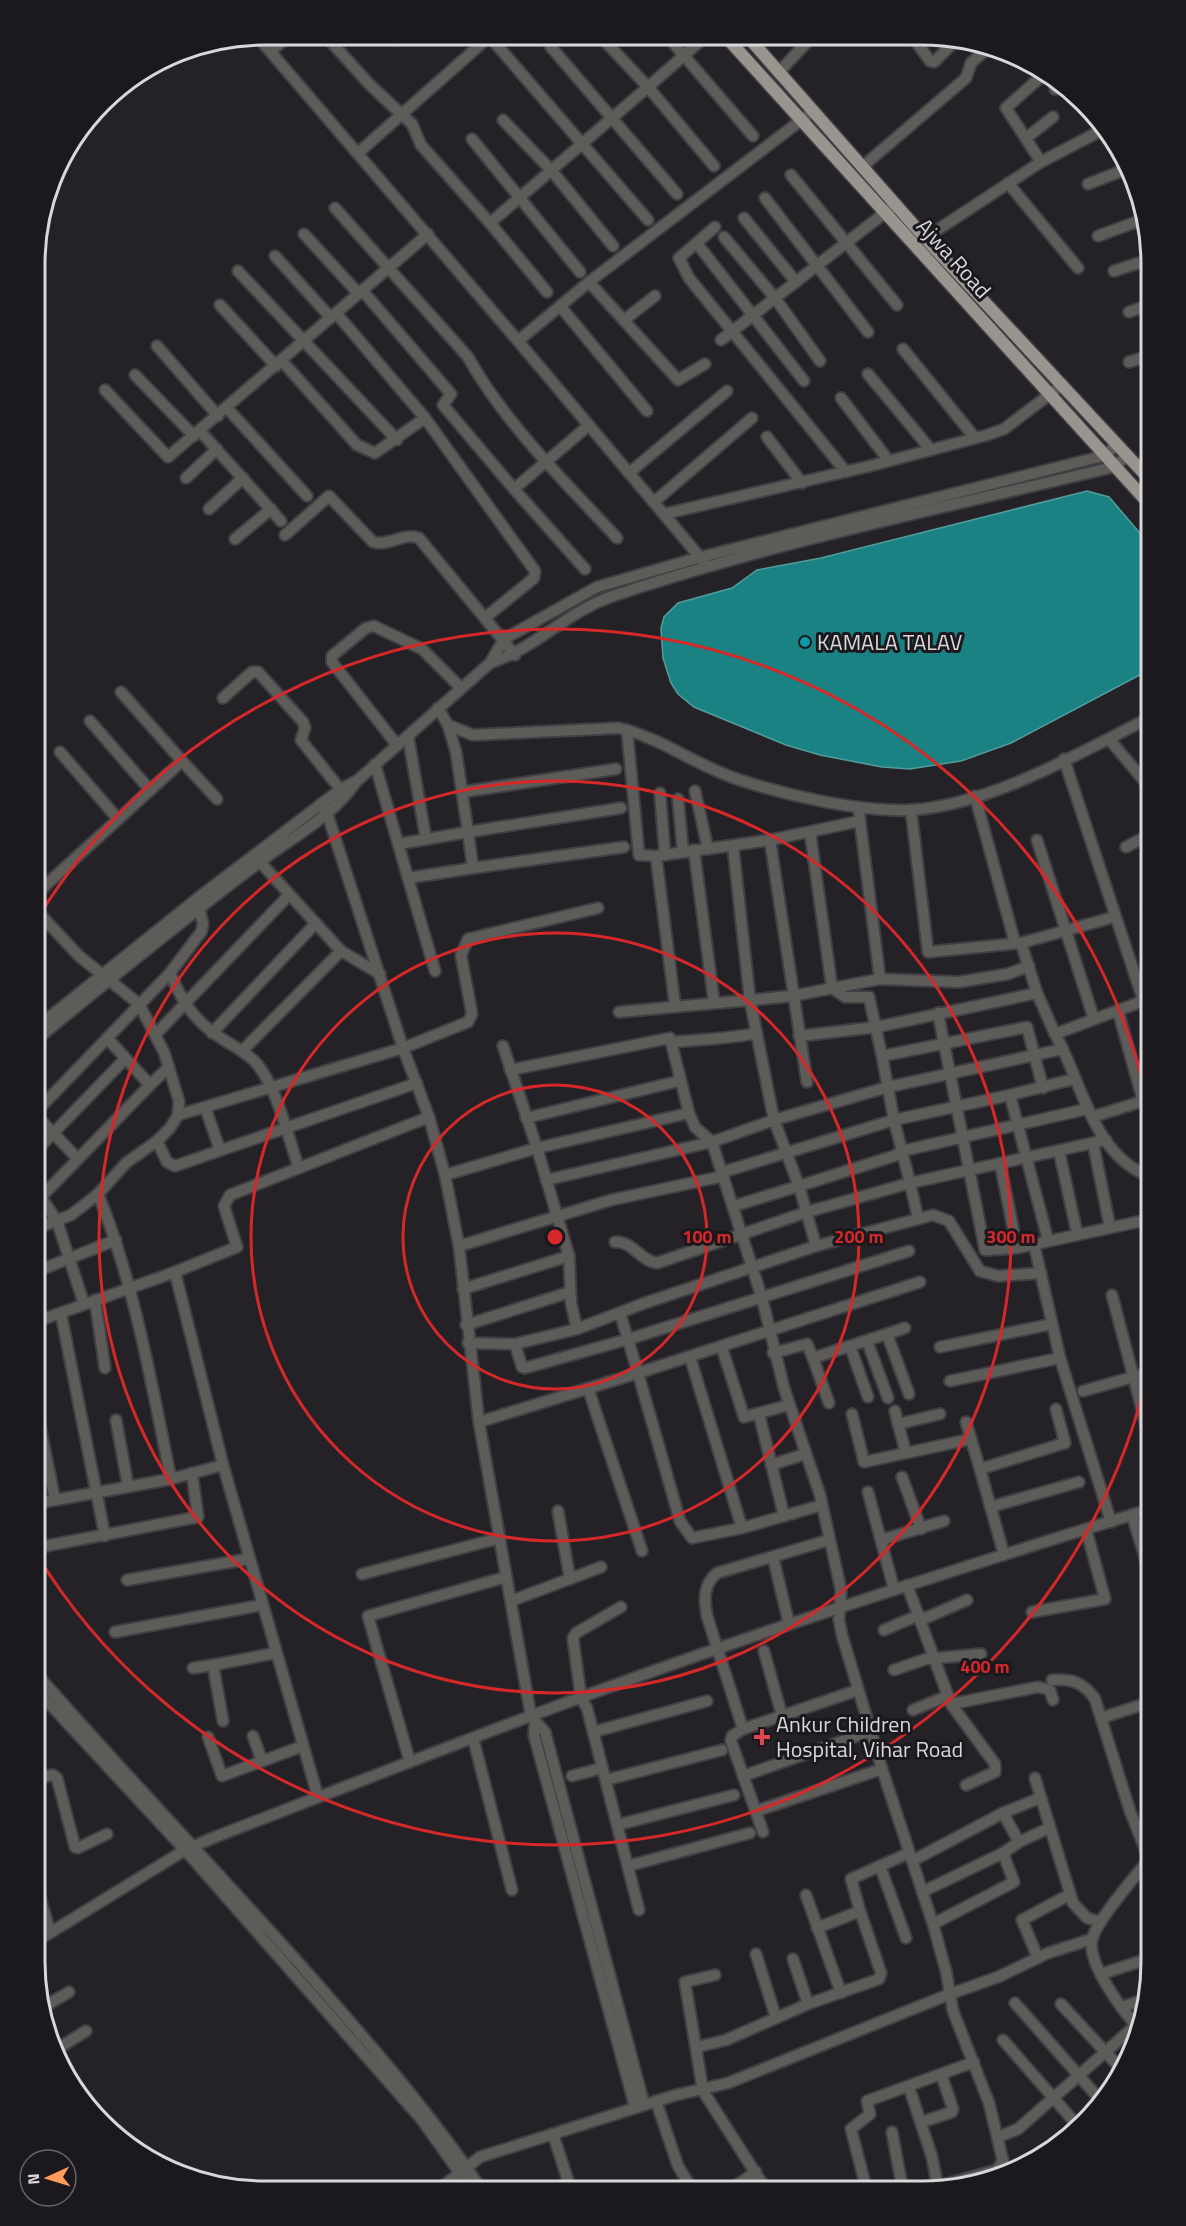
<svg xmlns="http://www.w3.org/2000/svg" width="1186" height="2226" viewBox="0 0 1186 2226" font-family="'Titillium Web',sans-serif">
<rect width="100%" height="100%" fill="#242227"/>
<path fill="#1a8283" stroke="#539c9d" stroke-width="1.5" d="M1087,491l22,6 42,49v123l-140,74 -50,18 -51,8 -28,-2 -62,-12 -34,-10 -92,-38 -16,-13 -7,-11 -8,-25 -2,-30 3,-11 14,-14 54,-15 25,-18 64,-12z"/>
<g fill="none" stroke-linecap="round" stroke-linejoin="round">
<defs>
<g id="minor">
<path d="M325,35l44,49 43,40 9,21 69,78"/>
<path d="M394,35l3,5"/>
<path d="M257,36l261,305 71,-59 223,-170"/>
<path d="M489,36l159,184"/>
<path d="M546,36l5,11 126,147"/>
<path d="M601,37l47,50 57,-50"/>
<path d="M668,37l85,99"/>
<path d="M914,39l16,22 4,1 23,-23"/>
<path d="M271,51l19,-16"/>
<path d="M778,73l33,-35"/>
<path d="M1055,89l9,-3"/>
<path d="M503,120l49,51 61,75"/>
<path d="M1026,138l27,-21"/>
<path d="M472,139l108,133"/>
<path d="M358,153l132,-117"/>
<path d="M1041,162l-35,-54 38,-34"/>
<path d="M862,167l104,-89 5,-15 18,-16"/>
<path d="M791,175l106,130"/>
<path d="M1008,183l70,85"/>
<path d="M1088,184l41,-16"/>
<path d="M765,198l103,134"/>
<path d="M335,208l133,149c35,64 99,127 149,181"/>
<path d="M744,218l52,64"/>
<path d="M715,227l-36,31 10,20 157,194"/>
<path d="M304,234l55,60"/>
<path d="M1098,236l46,-17"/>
<path d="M724,237l51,61 45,63"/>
<path d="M925,238l116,-76 65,-34"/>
<path d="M699,246l105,135"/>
<path d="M275,256l56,62"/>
<path d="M238,271l159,169"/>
<path d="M1114,271l37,-12"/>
<path d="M589,282l89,98 27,-16"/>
<path d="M362,290l89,104 -8,11 71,84 74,-63"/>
<path d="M547,292l-57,-69 158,-136 66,79"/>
<path d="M220,305l56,61"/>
<path d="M560,306l87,105"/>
<path d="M1129,312l22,-8"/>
<path d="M624,320l31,-24"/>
<path d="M721,340l170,-132"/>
<path d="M518,341l186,221"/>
<path d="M157,346l61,70"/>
<path d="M903,349l72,89"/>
<path d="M282,361l75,84 18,8 50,-35 -89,-105"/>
<path d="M1129,362l22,-7"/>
<path d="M868,374l63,76"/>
<path d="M135,375l59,61"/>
<path d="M105,390l63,67 260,-223"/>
<path d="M841,398l48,63"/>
<path d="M227,408l80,88"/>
<path d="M1147,411l4,-1"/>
<path d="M425,418l110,153 -1,7 -48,39"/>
<path d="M200,431l81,90"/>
<path d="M767,437l35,46"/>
<path d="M629,473l98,-82"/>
<path d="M186,478l31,-29"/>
<path d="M514,489l71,80"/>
<path d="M654,502l98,-84"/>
<path d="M209,509l34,-31"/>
<path d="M664,514l206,-48 117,-31 17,-6 58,-44"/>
<path d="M285,535l44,-39 44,46c16,5 30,-10 46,-4l96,117"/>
<path d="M235,539l36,-30"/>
<path d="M490,663c46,-15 78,-52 123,-67 161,-54 335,-89 500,-129l14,-11"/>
<path d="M223,698l29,-26h6l45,50 2,6 -4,12 43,54"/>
<path d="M438,708l10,17 25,10 146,-7c43,10 79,39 121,52 49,16 119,32 170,30 78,-4 172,-58 241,-93"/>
<path d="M90,721l60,69"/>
<path d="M448,725l8,27 12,80 153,-24"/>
<path d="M627,730l12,125 17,1 114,-16 90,-19 -1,-12"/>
<path d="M408,736l18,103"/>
<path d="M1109,739l42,50"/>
<path d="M397,745l-65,-83v-6l34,-28 8,-2 48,23 39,39"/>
<path d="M60,752l58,67"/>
<path d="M1064,759l87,265"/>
<path d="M182,761l35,38"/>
<path d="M375,764l60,207"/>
<path d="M1139,774l12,-7"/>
<path d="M695,791l13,58"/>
<path d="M462,792l154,-23"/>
<path d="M660,793l5,62"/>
<path d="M975,796l40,147"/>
<path d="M678,799l5,53"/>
<path d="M321,804l6,9 76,235 26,69 16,58 14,71 20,176 52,294 14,16 99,372"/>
<path d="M911,810l17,142 93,-9"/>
<path d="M860,821l20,158"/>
<path d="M810,832l22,156 13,9h24l13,59"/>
<path d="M770,840l37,242"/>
<path d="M1037,840l57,179"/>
<path d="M398,844l70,-12 5,36 151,-21"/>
<path d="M733,846l17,154 42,-4 88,-17 79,3 49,-8 21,-8"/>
<path d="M1126,847l25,-13"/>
<path d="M694,850l20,152"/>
<path d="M656,856l19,149"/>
<path d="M1149,875l2,-1"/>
<path d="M408,878l65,-10"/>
<path d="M36,894l146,-133 -61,-69"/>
<path d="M36,910l43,46 60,48 25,48 15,49 -1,14 -8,13 -13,13 -31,22 -28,31"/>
<path d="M1146,911l5,-2"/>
<path d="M1114,917l-93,26 16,50 18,41 96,-36"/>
<path d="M341,951l39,23"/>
<path d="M170,973c12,29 26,50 54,67 11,7 25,14 34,25 21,28 29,70 41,103"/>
<path d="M619,1012l131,-12 24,120 25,66 95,-30 8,-5 185,-42"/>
<path d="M938,1013l47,237 32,-2 134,-29"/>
<path d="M36,1028l167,-134 138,-105 17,-9 132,-117 14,-24 93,-52 104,-30 402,-101 14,-11"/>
<path d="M212,1033l104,-110"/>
<path d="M1055,1034c27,47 37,122 96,143"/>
<path d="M155,1035l134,-140"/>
<path d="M799,1036l78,-9 160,-34"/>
<path d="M36,1040c74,-61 149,-122 225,-179 32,-24 72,-45 95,-79"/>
<path d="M673,1042c29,-3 56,-3 84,-9"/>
<path d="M503,1046l34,102 32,108 2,47 6,26"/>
<path d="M242,1051l99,-100 -81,-89"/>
<path d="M510,1070l160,-32 19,75 6,14 17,15 50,156 22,90 36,107 21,95 -2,30 3,15 40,134 51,155 13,47 7,40 36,92 14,58 -6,9 -77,21"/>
<path d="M150,1085l19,-18"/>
<path d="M1043,1088l-16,-61 -145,29 12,64 16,63 196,-43"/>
<path d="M205,1107l15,43"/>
<path d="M35,1113l135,-140 31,-41 2,-8 -3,-13"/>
<path d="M35,1114l43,45"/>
<path d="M178,1115l225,-67 65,-26 4,-8 -11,-59 7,-16 130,-31"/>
<path d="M1092,1117l48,-15 2,-5 -24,-86"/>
<path d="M526,1118l153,-37"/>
<path d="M157,1141l10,21 8,4 242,-83"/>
<path d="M1093,1143l17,84"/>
<path d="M1059,1151l18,82"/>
<path d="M35,1152l89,-92"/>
<path d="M1000,1163l17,85"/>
<path d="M723,1172l171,-52 116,-25"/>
<path d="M445,1175l92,-27 152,-35"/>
<path d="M546,1180l166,-38 62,-22 114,-33 175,-38"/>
<path d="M35,1192l6,5 109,-112 -43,-47"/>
<path d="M41,1197l16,24 27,83"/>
<path d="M734,1206l65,-20 17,60"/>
<path d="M35,1229l36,-14 27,-21c37,91 53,188 73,285"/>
<path d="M1048,1240l-38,-145 64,-16"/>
<path d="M615,1242c18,-1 25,19 42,21l150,-51 103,-29 8,35"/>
<path d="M1034,1244l26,114 51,164"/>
<path d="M459,1246l152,-46 113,-24"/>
<path d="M35,1272l81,-32"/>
<path d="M175,1272l62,-25 -13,-41 6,-11 199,-78"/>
<path d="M463,1289l106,-33"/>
<path d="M1112,1295l39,149"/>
<path d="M95,1300l10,68"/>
<path d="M61,1314l44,222"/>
<path d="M35,1322l140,-50 48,193 95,332"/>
<path d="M466,1325l104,-33"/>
<path d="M887,1334l22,60"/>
<path d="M867,1341l21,57"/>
<path d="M468,1343l47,1 62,-15 65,-25 174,-58 117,-31 16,6 31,50 18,5 43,-3"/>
<path d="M515,1344l7,23 3,1 104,-29 280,-88"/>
<path d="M940,1347l112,-23"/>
<path d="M722,1348l22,69 45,-12"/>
<path d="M773,1353l34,-9 6,14"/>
<path d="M690,1357l52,171 80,-23"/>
<path d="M950,1381l110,-23"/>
<path d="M588,1388l54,163"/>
<path d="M1083,1391l68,-19"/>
<path d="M868,1397l-18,-51 55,-18"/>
<path d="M829,1403l-16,-45 37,-12"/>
<path d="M895,1411l3,13"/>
<path d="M759,1414l25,102"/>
<path d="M852,1414l12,48 107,-23 9,30"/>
<path d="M116,1420l12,66"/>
<path d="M479,1422l159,-49 -18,-60"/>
<path d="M966,1422l5,17"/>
<path d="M906,1453l-8,-29 42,-10"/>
<path d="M771,1465l34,-11"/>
<path d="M902,1477l19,52"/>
<path d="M868,1492l26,97"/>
<path d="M55,1500l116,-21 52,-14"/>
<path d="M35,1504l20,-4 -20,-98"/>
<path d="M990,1507l89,-25"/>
<path d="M558,1511l12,68"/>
<path d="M1132,1515l19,62"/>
<path d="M742,1528l-50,10 -12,-17 -42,-148 282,-91"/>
<path d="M881,1540l63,-19"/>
<path d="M35,1548l163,-31 -6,-44"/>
<path d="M1004,1555l-24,-86 85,-26 -9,-34"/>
<path d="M773,1557l16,67"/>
<path d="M362,1574l138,-36"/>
<path d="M127,1580l121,-21"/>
<path d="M907,1585l44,119 44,60v8l-29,13"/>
<path d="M511,1601l90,-34"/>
<path d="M621,1607l-45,26 -3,5 8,60 6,10 52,202"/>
<path d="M1032,1612l73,-13 -19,-70"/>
<path d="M921,1620l46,-20"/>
<path d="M884,1630l35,-15"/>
<path d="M115,1632l147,-27"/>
<path d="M764,1651l18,65"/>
<path d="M193,1668l20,-3"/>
<path d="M894,1670l32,-11 55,-5"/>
<path d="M35,1672c86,98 175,192 262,289 65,74 130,147 185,229"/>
<path d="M1052,1680c21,-1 31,2 43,19l35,112 19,48"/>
<path d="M35,1688l150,162 237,270 50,70"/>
<path d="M951,1704l87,-17 12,3 3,10"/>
<path d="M913,1710l34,-14"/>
<path d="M1101,1718l50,-16"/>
<path d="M223,1721l-10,-56 63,-12"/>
<path d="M535,1722l-1,13 101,372"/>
<path d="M743,1729l-36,-113c-3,-17 -4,-31 10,-43l112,-33"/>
<path d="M593,1732l114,-31"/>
<path d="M253,1736l9,25"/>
<path d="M208,1737l14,39 81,-30"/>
<path d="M473,1738l39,152"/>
<path d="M410,1762l-42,-146 138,-39"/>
<path d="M572,1776l30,-8"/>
<path d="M743,1776l128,-45"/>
<path d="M35,1778l18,-3 4,3 18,69 3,1 29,-14"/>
<path d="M1035,1778l38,125 14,15 14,4"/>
<path d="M606,1780l116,-30"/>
<path d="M756,1811l126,-42"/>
<path d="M617,1825l117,-30"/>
<path d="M763,1832l-32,-91 1,-5 11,-7 115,-39"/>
<path d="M1019,1842l30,-14"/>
<path d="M912,1861l91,-48 37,-15"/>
<path d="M628,1866l122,-33"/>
<path d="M880,1866l26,72"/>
<path d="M35,1880l15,52"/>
<path d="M922,1892l81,-39"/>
<path d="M806,1895l35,98"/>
<path d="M933,1924l81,-42 -11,-29 16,-11 -16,-29"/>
<path d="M817,1928l43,-17 -9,-32 58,-26"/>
<path d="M35,1942l150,-92 30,-13c190,-73 381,-149 575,-213 120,-40 240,-78 361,-115"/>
<path d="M756,1954l20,64"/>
<path d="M1038,1958l-16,-38 43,-23"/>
<path d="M793,1959l15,45"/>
<path d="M1101,1974l50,-16"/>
<path d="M715,1975l-30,7 18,109 64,100"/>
<path d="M1015,2003l88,100"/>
<path d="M1061,2004l61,66"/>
<path d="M1122,2007l24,-8"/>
<path d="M42,2008l27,-16"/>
<path d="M1139,2028c-16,-16 -52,-65 -47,-88 3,-18 46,-67 59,-83"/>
<path d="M1003,2040l75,86"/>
<path d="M697,2047l29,-7 82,-36 71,-25 2,-6 -21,-62"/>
<path d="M54,2051l32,-20"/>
<path d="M909,2087l23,70 6,31"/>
<path d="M656,2101l22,65 15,25"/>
<path d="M922,2122l30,-10 1,-3 -12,-35"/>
<path d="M110,2131l2,2"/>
<path d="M892,2132l11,59"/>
<path d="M553,2134l18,56"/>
<path d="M998,2137l20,-8 118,-104"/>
<path d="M438,2190l42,-33 196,-62 52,-12 222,-89 48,-17 50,-24 44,-14"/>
<path d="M728,2191l28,-19"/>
<path d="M867,2191l-16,-62 19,-15 -3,-13 107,-39"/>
</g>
<g id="major">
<path d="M726,37l425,469"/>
<path d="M748,37l177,201 226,243"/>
</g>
</defs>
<use href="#minor" stroke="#413f44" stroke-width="14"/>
<use href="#major" stroke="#413f44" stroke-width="15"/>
<use href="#minor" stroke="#5d5c59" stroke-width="10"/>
<use href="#major" stroke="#97958e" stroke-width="12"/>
</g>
<g fill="none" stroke="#d62828" stroke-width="3">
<circle cx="555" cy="1237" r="152"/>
<circle cx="555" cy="1237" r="304"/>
<circle cx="555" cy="1237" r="456"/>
<path d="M1151 1358A608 608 0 0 1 37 1555M37 919A608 608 0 0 1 1151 1116"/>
</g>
<circle fill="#0f9aa8" stroke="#1b181e" stroke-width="2" cx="805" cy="642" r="6"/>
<path fill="#e0444e" stroke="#1b181e" stroke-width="2" d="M759 1728h6v6h6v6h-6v6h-6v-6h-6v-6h6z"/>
<g text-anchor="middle" stroke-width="6" stroke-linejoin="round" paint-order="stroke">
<g font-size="22" fill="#d9d7db" stroke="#1b181e">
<text transform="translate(954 258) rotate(48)" y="8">Ajwa Road</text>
</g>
<g font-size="22" fill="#d9d7db" stroke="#1b181e" text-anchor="start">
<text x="817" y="650">KAMALA TALAV</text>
<text x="776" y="1732">Ankur Children<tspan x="776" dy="25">Hospital, Vihar Road</tspan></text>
</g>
</g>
<path d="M0 0H1186V2226H0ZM264 45H922A219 219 0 0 1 1141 264V1962A219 219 0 0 1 922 2181H264A219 219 0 0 1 45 1962V264A219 219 0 0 1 264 45Z" fill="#1b181e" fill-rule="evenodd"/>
<path fill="none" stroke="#d9d7db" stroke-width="3" d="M264 45H922A219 219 0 0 1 1141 264V1962A219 219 0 0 1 922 2181H264A219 219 0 0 1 45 1962V264A219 219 0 0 1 264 45Z"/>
<circle cx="555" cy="1237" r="9" fill="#d62828" stroke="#1b181e" stroke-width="3"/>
<g font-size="18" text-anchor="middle" font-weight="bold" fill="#d62828" stroke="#1b181e" stroke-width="6" stroke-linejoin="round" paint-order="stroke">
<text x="707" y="1243">100 m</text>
<text x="859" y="1243">200 m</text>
<text x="1011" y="1243">300 m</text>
<text x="985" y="1673">400 m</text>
</g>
<g transform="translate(48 2178) rotate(266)"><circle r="28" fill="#1b181e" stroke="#67646a" stroke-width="1.5"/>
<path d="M0-4.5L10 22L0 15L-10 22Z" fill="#ff9b5b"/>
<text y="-9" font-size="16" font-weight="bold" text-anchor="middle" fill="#d9d7db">N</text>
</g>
</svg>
